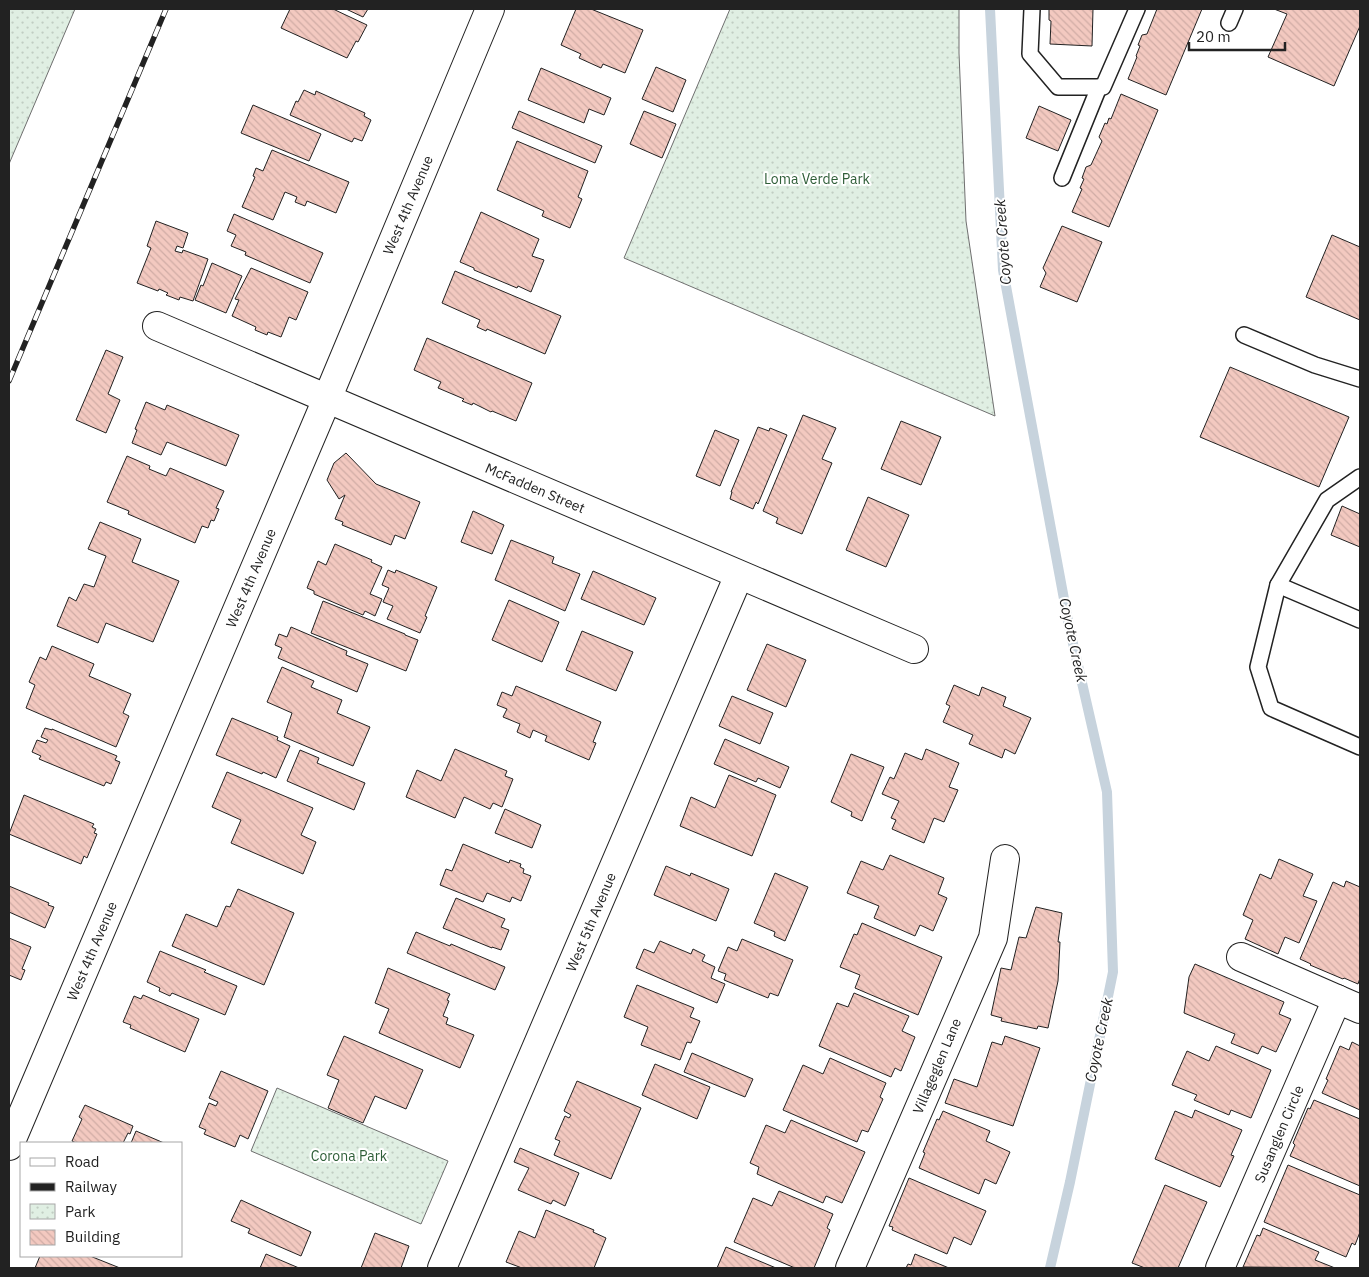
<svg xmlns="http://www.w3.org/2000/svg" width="1369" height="1277" viewBox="0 0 1369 1277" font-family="'IBM Plex Sans',sans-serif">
<defs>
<pattern id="park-dots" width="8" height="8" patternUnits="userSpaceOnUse" patternTransform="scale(1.25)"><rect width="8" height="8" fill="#e0efe3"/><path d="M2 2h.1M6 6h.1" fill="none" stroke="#c0cdc2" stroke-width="1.8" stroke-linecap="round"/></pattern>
<pattern id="building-back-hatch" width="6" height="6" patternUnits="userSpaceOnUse" patternTransform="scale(1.25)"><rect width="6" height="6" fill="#f3c9c0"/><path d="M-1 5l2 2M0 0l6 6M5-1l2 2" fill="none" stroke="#d0aca5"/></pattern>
</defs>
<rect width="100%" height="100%" fill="#fff"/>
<g fill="url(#park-dots)" stroke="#6f6f6f">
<path d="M9,9h66l-66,155z"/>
<path d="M730,9h229v44l7,168 29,195 -371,-158z"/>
<path d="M277,1088l171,73 -27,63 -170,-73z"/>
</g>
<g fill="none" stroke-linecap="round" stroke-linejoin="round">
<path stroke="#c7d3dd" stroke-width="10" d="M990,9l13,261 66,356 38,166 6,180 -43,210 -20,86"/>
</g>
<g fill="url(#building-back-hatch)" stroke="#222">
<path d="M290,9h43l34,16 -9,17 -2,-1 -9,17 -66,-30z"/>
<path d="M346,9h22l-5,8z"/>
<path d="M576,9h15l52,21 -18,43 -22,-9 -2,4 -22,-10 2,-4 -20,-9z"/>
<path d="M1049,9h44l-1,37 -42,-2 1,-23 -2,-1z"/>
<path d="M1157,9h45l-36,86 -38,-16 9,-22 -1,-1 4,-10 -2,-1 4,-10 5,-1z"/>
<path d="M1274,9h86v17l-26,60 -66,-29 19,-43z"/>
<path d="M656,67l30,13 -13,32 -31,-13z"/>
<path d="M541,68l70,30 -7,17 -15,-6 -5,14 -56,-23z"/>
<path d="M304,90l11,5 1,-4 49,22 -1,3 7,4 -9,21 -8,-3 -2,4 -62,-27 6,-14 2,1z"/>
<path d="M1121,94l37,16 -49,117 -37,-15 10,-23 -2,-1 4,-9 -2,-1 4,-11 5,-2 11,-24 -3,-4 6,-14 2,1 2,-6 2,1z"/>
<path d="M253,105l68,29 -12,27 -68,-28z"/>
<path d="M1039,106l32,14 -13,31 -32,-13z"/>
<path d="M519,111l83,35 -7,17 -83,-35z"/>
<path d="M644,111l32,13 -14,34 -32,-14z"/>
<path d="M517,141l71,30 -10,26 4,2 -12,29 -28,-12 2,-5 -47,-21z"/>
<path d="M272,150l77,32 -13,31 -29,-12 -2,5 -10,-4 2,-5 -12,-5 -12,28 -31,-13 13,-30 -2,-1 3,-8 7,3z"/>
<path d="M481,212l58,27 -7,17 12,4 -13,32 -13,-6 -1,2 -43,-18v-2l-14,-6z"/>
<path d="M234,214l89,39 -13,30 -65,-28 1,-3 -15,-6 5,-11 -9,-4z"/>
<path d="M156,221l32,12 -5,15 -6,-2 -2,5 7,2 1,-3 25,9 -15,42 -13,-4 -1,3 -13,-5 2,-2 -9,-4 -1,2 -21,-8 14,-35 -4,-2z"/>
<path d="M1062,226l40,16 -25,60 -37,-15 6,-14 -3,-5z"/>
<path d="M1332,235l28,12v73l-54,-23z"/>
<path d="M212,263l30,13 -16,37 -31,-13 6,-15 2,1z"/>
<path d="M251,268l57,24 -12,28 -7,-3 -8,20 -13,-5 -1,3 -12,-5 1,-3 -24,-11 7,-16 -4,-1z"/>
<path d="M455,271l106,45 -16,38 -58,-25 -1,2 -9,-4 3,-7 -38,-17z"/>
<path d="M427,338l105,45 -16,38 -24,-10 -1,1 -18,-9 -1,2 -10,-4 2,-2 -26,-11 3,-6 -27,-12z"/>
<path d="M106,350l17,7 -15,37 12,6 -14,33 -30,-13z"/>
<path d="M1230,367l119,50 -30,70 -119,-50z"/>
<path d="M146,402l19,8 2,-5 72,30 -13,31 -59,-24 -6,13 -29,-12 5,-13 -2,-1z"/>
<path d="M803,415l33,13 -14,31 10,4 -30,71 -26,-11 2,-5 -15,-7z"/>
<path d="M901,421l40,16 -20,48 -40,-16z"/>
<path d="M758,427l11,4 1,-3 17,7 -29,69 -2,-2 -3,7 -23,-10 2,-7h-1z"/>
<path d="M715,430l24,10 -19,46 -24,-10z"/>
<path d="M346,453l30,31 44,18 -15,37 -10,-4 -4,10 -49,-20 1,-3 -8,-3 10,-24 -6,4 -12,-19 7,-17z"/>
<path d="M127,456l23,10 -1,3 17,7 4,-8 54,23 -8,17 3,1 -5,12 -3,-1 -3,8 -6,-2 -7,17 -67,-29 1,-3 -22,-9z"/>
<path d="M868,497l41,18 -23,52 -40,-17z"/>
<path d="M1342,506l18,8v33l-29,-12z"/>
<path d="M473,511l31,14 -12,29 -31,-12z"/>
<path d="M100,522l41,17 -9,23 47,19 -26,61 -47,-19 -8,20 -41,-17 12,-29 7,4 8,-17 10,3 12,-31 -18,-7z"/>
<path d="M511,540l43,17 -2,6 28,11 -15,37 -70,-31z"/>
<path d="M335,544l37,16 -1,2 11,5 -12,27 12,5 -7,17 -10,-5 -2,4 -49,-21v-3l-7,-3 11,-27 8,4z"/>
<path d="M388,570l7,3 1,-3 41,17 -12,29 2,1 -7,16 -33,-14 6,-13 -10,-4 6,-14 -7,-3z"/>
<path d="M593,571l63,27 -12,27 -63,-26z"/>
<path d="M509,600l50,22 -17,40 -50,-22z"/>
<path d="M323,601l82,33v1l13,5 -12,31 -95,-38z"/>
<path d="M291,627l56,24 -1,4 22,9 -11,28 -79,-34 4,-10 -7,-3 4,-11 8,3z"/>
<path d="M582,631l51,21 -17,39 -50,-21z"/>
<path d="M767,644l39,16 -20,47 -39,-17z"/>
<path d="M52,646l42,18 -5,12 42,18 -8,19 6,3 -13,31 -90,-39 9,-23 -6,-3 11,-25 6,3z"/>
<path d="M282,667l32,14 -3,6 31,13 -5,13 33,14 -17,39 -69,-29 8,-24 -25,-11z"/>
<path d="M954,685l25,11 3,-9 24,10 -3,9 28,12 -16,36 -10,-5 -3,9 -33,-14 4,-9 -30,-13 7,-16 -4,-2z"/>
<path d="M516,686l85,36 -8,20 3,1 -7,17 -44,-19 2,-5 -14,-6 -3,8 -13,-6 3,-8 -17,-7 4,-8 -10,-4 5,-13 10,4z"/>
<path d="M732,696l41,17 -13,31 -41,-18z"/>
<path d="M232,718l46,19 -1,3 13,6 -14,32 -13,-6 -1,2 -46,-19z"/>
<path d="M45,728l7,2v-1l65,27 -2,4 5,2 -9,22 -5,-2 -2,4 -65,-27 2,-3 -9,-4 5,-12 9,3 2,-3 -7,-3z"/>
<path d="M725,739l64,28 -9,21 -22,-10 -2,4 -42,-18z"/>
<path d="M455,749l52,22 -2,5 8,3 -11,28 -9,-4 -3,6 -26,-12 -9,21 -49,-21 11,-27 24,11z"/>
<path d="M926,749l33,14 -10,24 9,3 -14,32 -10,-4 -10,25 -32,-14 4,-9 -5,-2 8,-17 -17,-7 8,-17 4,2 11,-26 17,7z"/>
<path d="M300,750l19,8 -2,5 48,20 -11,27 -67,-29z"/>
<path d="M851,754l33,13 -22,54 -11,-5 1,-4 -21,-10z"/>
<path d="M227,772l86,36 -12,27 15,7 -13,32 -72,-31 10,-23 -29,-13z"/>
<path d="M729,775l47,20 -24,61 -72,-30 11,-29 24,11z"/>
<path d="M24,795l70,29 -2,3 4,2 -2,4 3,1 -10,24 -3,-2 -3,8 -72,-30z"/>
<path d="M505,809l36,16 -9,23 -37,-15z"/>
<path d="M463,844l46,19 1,-3 11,4 -1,3 4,2 -1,4 8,3 -10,25 -9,-4 -2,5 -23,-9 -4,9 -43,-17 6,-16 6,2z"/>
<path d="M890,855l54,23 -6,16 9,4 -14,33 -13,-6 -5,11 -41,-18 5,-12 -32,-13 14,-32 22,9z"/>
<path d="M1279,859l34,15 -10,22 14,5 -18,42 -14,-6 -7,17 -33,-15 8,-19 -10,-5 17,-41 11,5z"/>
<path d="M666,866l24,10 1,-3 38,16 -13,32 -62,-26z"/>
<path d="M775,873l33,14 -23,54 -11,-5 1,-4 -21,-9z"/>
<path d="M1346,881l14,6v91l-2,6 -14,-6 -1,1 -33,-14 1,-1 -11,-5 33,-77 11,5z"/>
<path d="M9,886l40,17 -1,2 6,2 -9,21 -36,-16z"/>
<path d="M238,889l56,24 -30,72 -92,-39 14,-32 31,13 9,-21 4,1z"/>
<path d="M456,898l49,21 -4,8 8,3 -8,20 -9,-3v1l-49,-20z"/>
<path d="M1036,907l26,6 -4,29h2l-2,39 -10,47 -10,-2 -1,3 -36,-8 1,-3 -11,-3 10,-47 10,2 8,-33 7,1z"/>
<path d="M862,923l80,34 -24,58 -63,-27 5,-13 -20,-8 14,-33 3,1z"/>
<path d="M416,932l34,14 1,-2 54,23 -10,23 -88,-37z"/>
<path d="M9,938l22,9 -9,22 3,1 -4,10 -12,-5z"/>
<path d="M742,939l51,21 -15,36 -8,-3 -2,5 -44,-18 2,-6 -8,-3 10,-24 9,4z"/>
<path d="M660,941l31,13 2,-5 12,6 -3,6 13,6 -4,11 14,6 -8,19 -81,-35 8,-19 10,4z"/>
<path d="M160,951l46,19 -2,2 33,14 -12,29 -53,-22 -2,3 -11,-5 1,-3 -13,-6z"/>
<path d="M1195,964l89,38 -5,12 12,5 -15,33 -14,-6 -4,8 -27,-11 4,-9 -51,-21 5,-36z"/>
<path d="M388,968l62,26 -3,6 2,1 -6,15 5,2 -2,6 28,11 -14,33 -81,-35 10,-24 -14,-6z"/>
<path d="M637,985l57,23 -4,9 10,4 -9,22 -4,-1 -7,18 -39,-15 7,-18 -24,-10z"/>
<path d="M854,993l55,23 -7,15 13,6 -14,34 -6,-3 -4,9 -72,-31 18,-43 11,4z"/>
<path d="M143,995l56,24 -14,33 -55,-24 1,-3 -8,-3 11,-26 7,3z"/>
<path d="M344,1036l79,34 -17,39 -31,-13 -12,27 -35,-15 11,-28 -12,-5z"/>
<path d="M1005,1036l35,12 -27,78 -68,-23 9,-24 23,8 15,-45 10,3z"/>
<path d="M1352,1042l8,4v64l-38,-17 6,-13 -2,-1 14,-33 9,4z"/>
<path d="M1216,1046l55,24 -20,48 -20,-8 -2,5 -35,-15 3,-5 -25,-10 15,-34 22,10z"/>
<path d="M692,1053l61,26 -8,18 -61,-25z"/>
<path d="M830,1058l56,25 -6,14 3,2 -15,33 -6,-2 -5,12 -74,-32 20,-45 20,9z"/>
<path d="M655,1064l55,23 -13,32 -55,-24z"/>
<path d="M221,1071l47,20 -20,48 -8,-4 -5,12 -31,-13 2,-4 -7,-3 10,-24 7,3 2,-4 -9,-4z"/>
<path d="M577,1081l64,27 -30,71 -57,-24 6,-14 -5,-2 10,-23 4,2 2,-3 -7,-4z"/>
<path d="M1314,1100l46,19v67l-70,-30 5,-11 -2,-2 15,-35 2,1z"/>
<path d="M85,1105l48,21 -3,8 -2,-1 -5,10h-47l-4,-2 10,-22 -3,-2z"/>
<path d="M1195,1110l47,20 -11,25 3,1 -14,31 -65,-28 20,-48 17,7z"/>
<path d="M943,1111l47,20 -4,10 24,11 -14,32 -11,-5 -6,15 -60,-26 6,-15 -2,-1 14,-33 2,1z"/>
<path d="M791,1120l74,32 -23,51 -16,-7 -3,7 -66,-29 2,-7 -9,-4 16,-38 19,8z"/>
<path d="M136,1131l28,12h-33z"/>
<path d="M520,1148l59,25 -14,33 -12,-6 -2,4 -33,-14 11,-22 -15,-6z"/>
<path d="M1288,1165l72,30v37l-5,13 -3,-2 -6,14 -82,-35z"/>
<path d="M909,1178l77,33 -15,34 -17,-8 -7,17 -55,-24 1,-3 -4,-1z"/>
<path d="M1165,1185l42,17 -29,66h-33l-13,-5z"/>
<path d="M779,1191l54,23 -6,14 3,2 -16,38h-19l-61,-26 19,-44 19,8z"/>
<path d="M241,1200l70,32 -10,24 -53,-23 2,-4 -19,-8z"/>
<path d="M546,1210l48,20 -1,2 13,6 -12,30h-72l-16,-6 13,-31 16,7z"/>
<path d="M1263,1228l56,24 -4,8 20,8 -92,-1 14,-32 3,1z"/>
<path d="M375,1233l34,13 -8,22h-40z"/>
<path d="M726,1247l50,21h-59z"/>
<path d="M266,1254l33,14h-39z"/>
<path d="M915,1254l34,14h-43l2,-4 3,1z"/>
<path d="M40,1256h50l30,12h-85z"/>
</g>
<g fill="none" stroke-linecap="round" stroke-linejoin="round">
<defs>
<g id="lane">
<path d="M1032,9l-2,45 28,33h45l34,-78"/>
<path d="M1229,23l6,-14"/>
<path d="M1062,178l37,-91"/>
<path d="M1244,335l71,30 45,14"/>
<path d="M1278,585l49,-85 33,-23"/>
<path d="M1360,620l-82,-35 -20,82 13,41 89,39"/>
</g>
<g id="street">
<path d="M157,326l757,323"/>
<path d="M1241,957l96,42"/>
<path d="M9,1146l318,-747 163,-390"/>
<path d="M442,1268l297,-693"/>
<path d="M850,1268l143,-330 12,-79"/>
<path d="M1220,1268l117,-269 23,10"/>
</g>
</defs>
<use href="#lane" stroke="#222" stroke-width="18"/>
<use href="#street" stroke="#222" stroke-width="30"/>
<use href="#lane" stroke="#fff" stroke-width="15"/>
<use href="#street" stroke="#fff" stroke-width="28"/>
<defs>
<path id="rail" d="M9,381l157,-372"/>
</defs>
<use href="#rail" stroke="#222" stroke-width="5.5"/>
<use href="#rail" stroke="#fff" stroke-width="4" stroke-dasharray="11" stroke-linecap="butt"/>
</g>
<g text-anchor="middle" stroke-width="4" stroke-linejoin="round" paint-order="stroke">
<g font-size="14" fill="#2f5e38" stroke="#fff">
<text x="817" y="184">Loma Verde Park</text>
<text x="349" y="1161">Corona Park</text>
</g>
<g font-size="14" fill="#222" stroke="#fff">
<text transform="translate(408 205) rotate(-67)" y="5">West 4th Avenue</text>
<text transform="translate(535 488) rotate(23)" y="5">McFadden Street</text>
<text transform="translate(251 578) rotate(-67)" y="5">West 4th Avenue</text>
<text transform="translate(591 922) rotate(-67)" y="5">West 5th Avenue</text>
<text transform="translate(92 951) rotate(-67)" y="5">West 4th Avenue</text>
<text transform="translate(937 1066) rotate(-67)" y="5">Villageglen Lane</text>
<text transform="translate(1279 1134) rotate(-67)" y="5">Susanglen Circle</text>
</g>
<g font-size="15" font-style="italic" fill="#222" stroke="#fff">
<text transform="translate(1003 242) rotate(-94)" y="5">Coyote Creek</text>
<text transform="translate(1073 640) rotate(78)" y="5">Coyote Creek</text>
<text transform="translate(1099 1040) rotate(-78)" y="5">Coyote Creek</text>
</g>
</g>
<rect width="1369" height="1277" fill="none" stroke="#222222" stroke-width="20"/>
<rect x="20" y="1142" width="162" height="115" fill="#ffffff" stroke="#a7a7a7"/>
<rect x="30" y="1158" width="25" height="8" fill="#ffffff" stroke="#a7a7a7"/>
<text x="65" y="1167" font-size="15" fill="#222222">Road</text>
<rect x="30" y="1183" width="25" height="8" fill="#222222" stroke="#a7a7a7"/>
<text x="65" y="1192" font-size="15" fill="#222222">Railway</text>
<rect x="30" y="1204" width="25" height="15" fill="url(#park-dots)" stroke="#a7a7a7"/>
<text x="65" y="1217" font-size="15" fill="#222222">Park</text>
<rect x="30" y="1230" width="25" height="15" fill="url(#building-back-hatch)" stroke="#a7a7a7"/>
<text x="65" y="1242" font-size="15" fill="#222222">Building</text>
<path d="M1189 42v8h96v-8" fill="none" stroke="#222222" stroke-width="2.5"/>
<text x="1196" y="42" font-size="15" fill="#222222" stroke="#ffffff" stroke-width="4" paint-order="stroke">20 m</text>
</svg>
